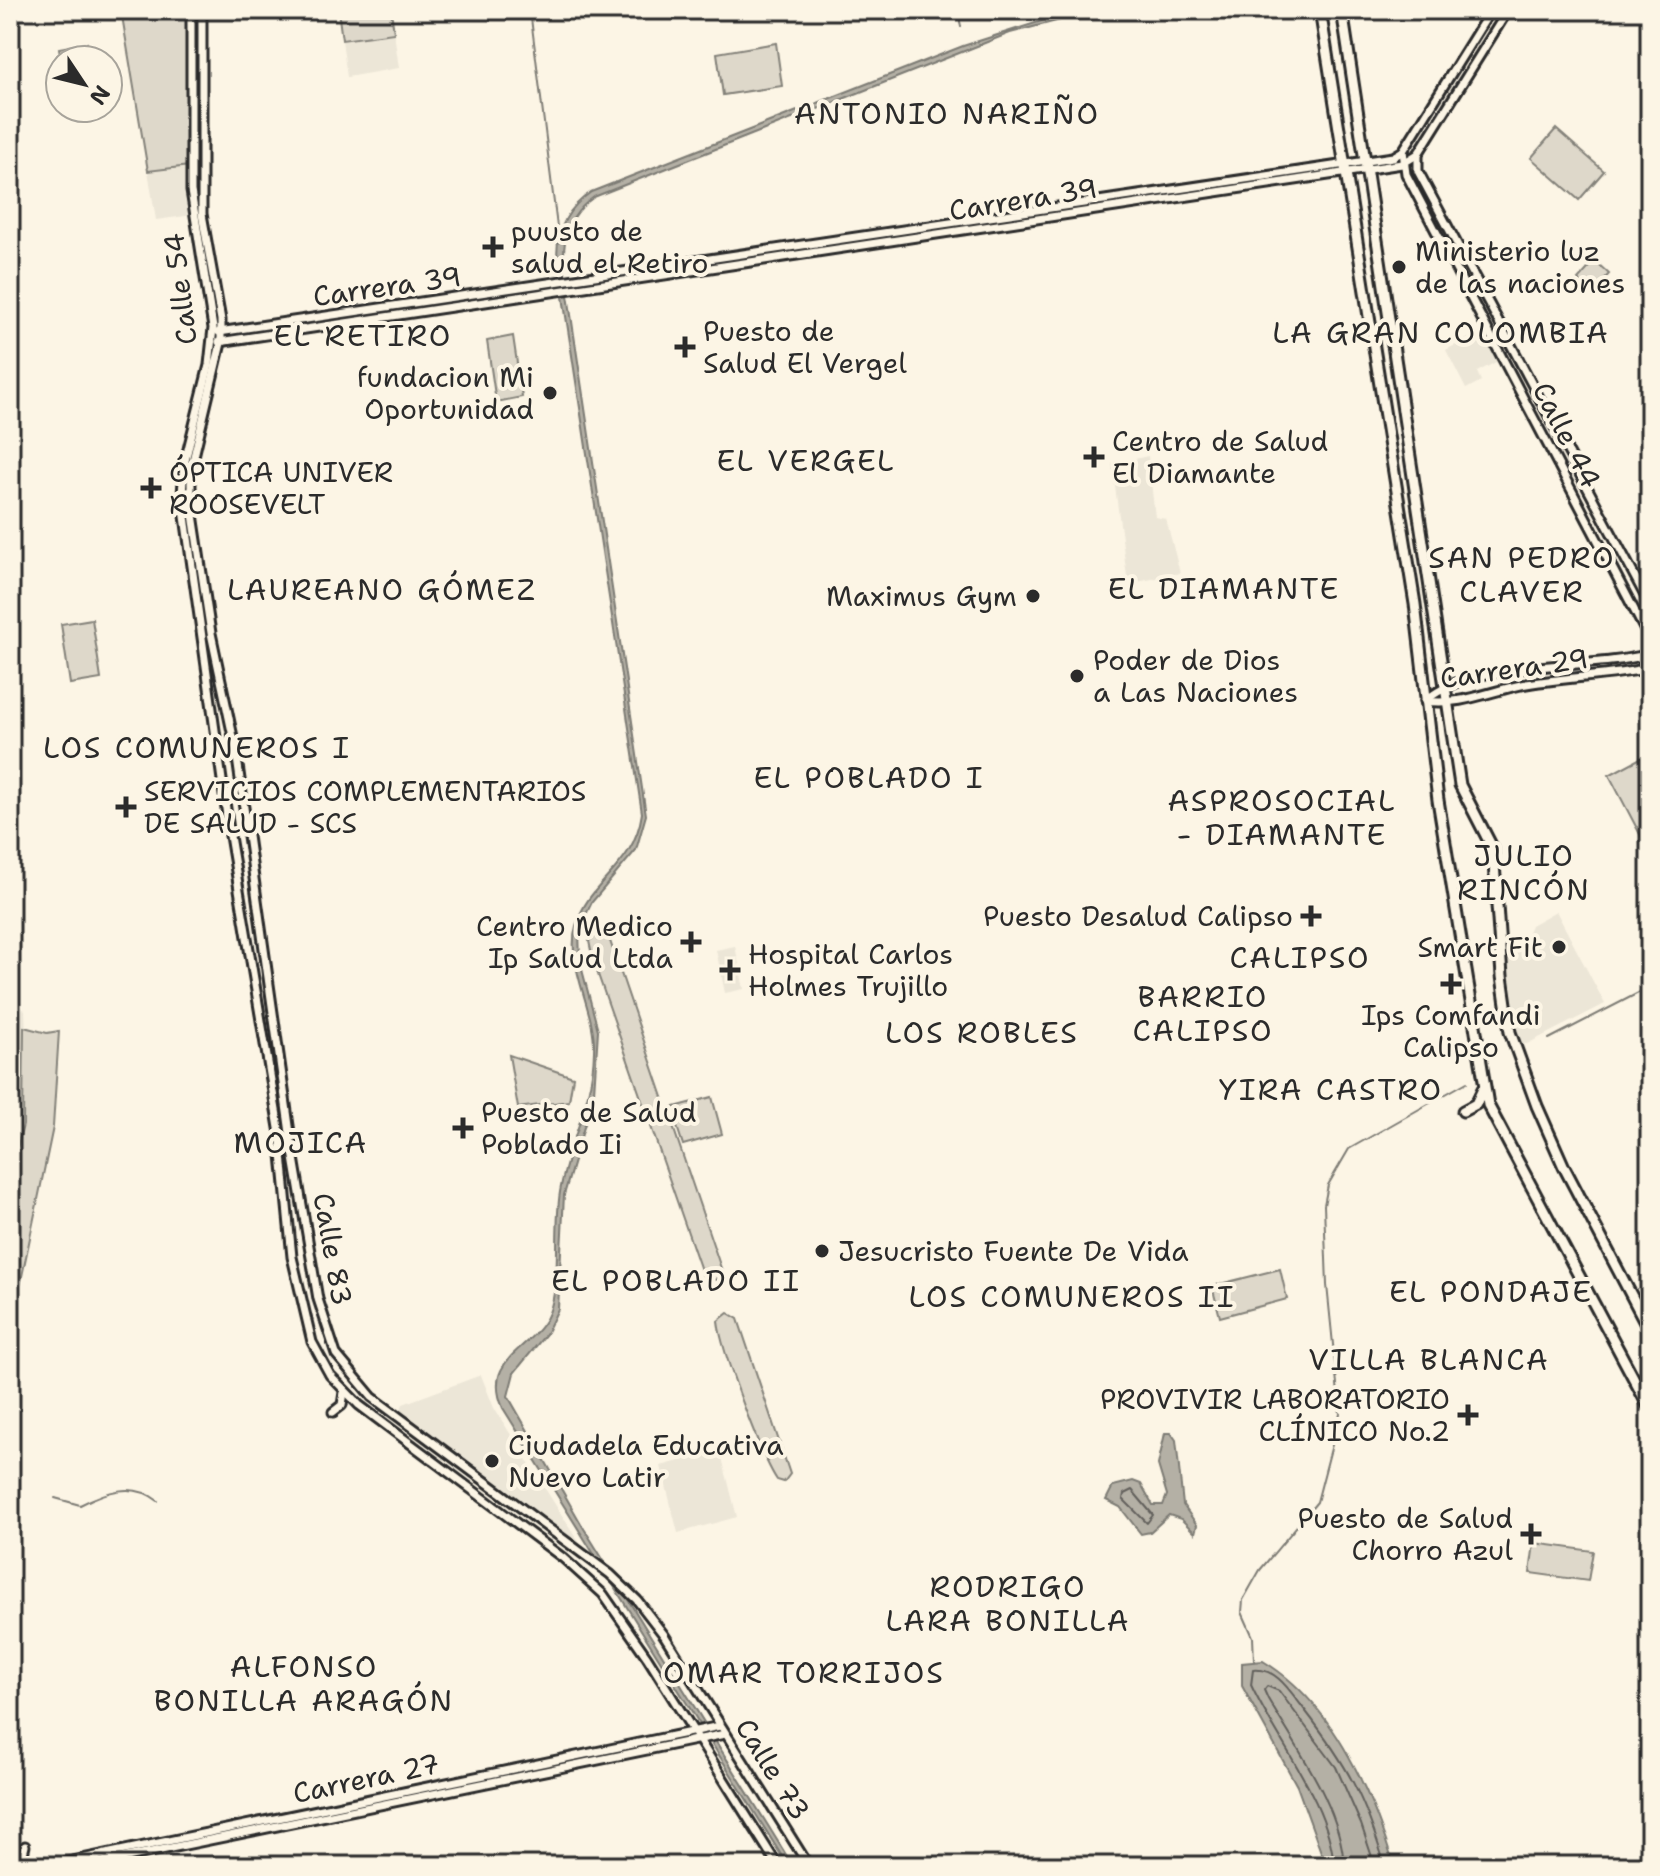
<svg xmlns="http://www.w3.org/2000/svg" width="1660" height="1876" viewBox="0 0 1660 1876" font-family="'Shantell Sans',sans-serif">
<rect width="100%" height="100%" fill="#fcf5e5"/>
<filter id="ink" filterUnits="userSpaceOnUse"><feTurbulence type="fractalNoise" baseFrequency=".0125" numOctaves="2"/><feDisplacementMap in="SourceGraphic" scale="16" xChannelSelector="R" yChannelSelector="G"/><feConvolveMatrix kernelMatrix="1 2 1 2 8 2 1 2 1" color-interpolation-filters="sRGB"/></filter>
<g filter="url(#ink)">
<g fill="#ece6d7">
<path d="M394,33l5,35 -52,9 -5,-37z"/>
<path d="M189,166l4,49 -37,5 -8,-49z"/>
<path d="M1482,331l16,30 -21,11 4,9 -15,8 -20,-39z"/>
<path d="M1148,456l7,61 11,2 14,54 -52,11 -16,-120z"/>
<path d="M1556,911l49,93 -78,40 -8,1 -7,-6 -11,-80 7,-15 13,4 10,-23z"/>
<path d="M735,946l9,43 -19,4 -9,-43z"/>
<path d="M10,1001l15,9 1,29 -3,86 -13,51z"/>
<path d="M481,1375l13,33 97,153 -192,-147 4,-10z"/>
<path d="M720,1450l17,67 -59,16 -17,-67z"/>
</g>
<g fill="#ded8ca" stroke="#84827a" stroke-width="2">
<path d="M121,10h70l-2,156 -41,5z"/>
<path d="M338,10h53l3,23 -52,7z"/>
<path d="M87,43l2,17h-28l-2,-12z"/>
<path d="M776,43l6,43 -59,9 -6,-42z"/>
<path d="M1556,129l48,42 -25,29 -48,-42z"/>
<path d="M1595,261l14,13 -17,19 -14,-13z"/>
<path d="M513,336l9,61 -26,5 -9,-61z"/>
<path d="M92,619l9,60 -31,5 -9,-60z"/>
<path d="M1650,753v84l-7,3 -34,-65z"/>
<path d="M598,933l11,5 113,333 -6,9 -13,-4 -110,-316 -4,-19z"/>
<path d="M24,1027l23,6 12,-2 -6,96 -33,159 -10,-2v-108l13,-51z"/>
<path d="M509,1055l64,22 -4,24 -51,7z"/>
<path d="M712,1097l10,37 -39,11 -12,-37z"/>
<path d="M1280,1269l7,30 -67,18 -8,-31z"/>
<path d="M728,1313l10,6 52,155 -6,8 -7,-2c-16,-24 -56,-130 -59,-159z"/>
<path d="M1534,1543l59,8 -5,30 -58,-8z"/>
</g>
<g fill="#b4b0a5" stroke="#7d7b74" stroke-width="2">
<path d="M1099,10l-89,23 -416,164c-43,30 -29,73 -23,118l75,500 -10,35 -44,52 -13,27 1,33 18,68 -4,63 -30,102 -6,114 -12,25 -32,39 -6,23 75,131 210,339h-5l-285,-458c-23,-54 36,-58 48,-101 10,-36 3,-77 9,-115 8,-48 33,-90 34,-141 2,-41 -29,-85 -18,-125 12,-46 58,-56 66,-113l-84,-549c-4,-31 7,-54 33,-72l372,-146 107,-34z"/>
<path d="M1165,1433h6l5,7 7,65 14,20 -2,8 -14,-14 -12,-4 -19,17 -9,2 -21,-27 -14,-7 7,-14 20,-5 8,3 12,21h10l4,-10 -9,-30z"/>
<path d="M1263,1661c69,41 108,130 131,205h-68l-29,-80 -55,-100v-23z"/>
</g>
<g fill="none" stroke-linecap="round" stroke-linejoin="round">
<g stroke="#62605c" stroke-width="2">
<path d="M1132,1490l21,25 -6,8 -24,-24 1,-5z"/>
<path d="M1334,1866c-5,-65 -57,-124 -83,-181l2,-15c24,-3 38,23 51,39 43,55 61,89 81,157"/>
<path d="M1344,1866c-3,-59 -47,-117 -76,-167l-4,-9 3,-4 12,5 57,76 25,57 14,42"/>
</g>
<g stroke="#7d7b74" stroke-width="2">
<path d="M530,10l28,225"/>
<path d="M958,10l3,17"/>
<path d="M1549,1039l101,-52"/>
<path d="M55,1498l25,7c25,-13 53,-24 78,-4"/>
<path d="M1254,1661l-1,-24 -11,-25 1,-12 17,-30 57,-68 23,-88 -13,-129 -3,-80 4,-20 21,-36 118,-67"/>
</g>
<defs>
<g id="secondary">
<path d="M191,10v181l22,137 -4,37 -25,100 -2,30 47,335 51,304 12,123 20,85 18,33 29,30 204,153 40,36 44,63 131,209"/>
<path d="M202,10v204l19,106v23l-30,126v32l20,132 25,118 55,389 27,159 18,55 36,43 238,177 27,26 27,35 145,231"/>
<path d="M1403,151l3,23 244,466"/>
<path d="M1418,154v17l232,434"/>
<path d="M219,332l1174,-175 10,-6 88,-141"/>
<path d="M219,342l1183,-178 16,-10 90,-144"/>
<path d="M1425,701c53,-45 158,-29 225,-47"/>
<path d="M1425,701c34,5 63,-9 96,-16 43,-8 86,-8 129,-17"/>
<path d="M333,1412l9,-7 2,-13"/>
<path d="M20,1866l5,-20"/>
<path d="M48,1866l672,-140"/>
<path d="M83,1866l642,-132"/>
</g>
<g id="trunk">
<path d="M1320,10l95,594 23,196 50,305 162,304"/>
<path d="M1342,10l118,775 33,64 9,127 8,56 27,74 27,61 86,164"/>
<path d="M1463,1111l13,-7 7,-15"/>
</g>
</defs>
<use href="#secondary" stroke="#2b2b2b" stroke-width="13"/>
<use href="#trunk" stroke="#2b2b2b" stroke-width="15"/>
<use href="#secondary" stroke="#fcf5e5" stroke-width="7"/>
<use href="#trunk" stroke="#fcf5e5" stroke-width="9"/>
</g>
</g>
<g fill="#2b2b2b" stroke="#fcf5e5" stroke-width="3">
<path d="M489 235h8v8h8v8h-8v8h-8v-8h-8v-8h8z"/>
<circle cx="1399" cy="267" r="8"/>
<path d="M681 335h8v8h8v8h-8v8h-8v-8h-8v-8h8z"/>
<circle cx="550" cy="393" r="8"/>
<path d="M1090 445h8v8h8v8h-8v8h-8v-8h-8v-8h8z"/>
<path d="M147 476h8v8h8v8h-8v8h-8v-8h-8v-8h8z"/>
<circle cx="1033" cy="596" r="8"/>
<circle cx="1077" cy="676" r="8"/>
<path d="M122 795h8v8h8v8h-8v8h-8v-8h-8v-8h8z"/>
<path d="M1307 904h8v8h8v8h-8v8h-8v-8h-8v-8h8z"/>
<path d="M687 930h8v8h8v8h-8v8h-8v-8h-8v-8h8z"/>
<circle cx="1559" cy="947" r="8"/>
<path d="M726 958h8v8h8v8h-8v8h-8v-8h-8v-8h8z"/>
<path d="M1447 972h8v8h8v8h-8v8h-8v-8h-8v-8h8z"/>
<path d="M459 1116h8v8h8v8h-8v8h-8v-8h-8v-8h8z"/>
<circle cx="822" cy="1251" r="8"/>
<path d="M1464 1403h8v8h8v8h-8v8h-8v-8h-8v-8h8z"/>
<circle cx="492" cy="1461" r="8"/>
<path d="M1527 1522h8v8h8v8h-8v8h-8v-8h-8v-8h8z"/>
</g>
<g text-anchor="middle" stroke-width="8" stroke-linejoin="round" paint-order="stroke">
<g font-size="28" fill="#2b2b2b" stroke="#fcf5e5">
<text transform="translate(1023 199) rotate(-9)" y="10">Carrera 39</text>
<text transform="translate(387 286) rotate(-8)" y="10">Carrera 39</text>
<text transform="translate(180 289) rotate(-97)" y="10">Calle 54</text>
<text transform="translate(1567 435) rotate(63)" y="10">Calle 44</text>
<text transform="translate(1514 668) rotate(-8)" y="10">Carrera 29</text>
<text transform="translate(333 1249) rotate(80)" y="10">Calle 83</text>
<text transform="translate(773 1769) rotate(58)" y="10">Calle 73</text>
<text transform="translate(366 1778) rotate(-12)" y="10">Carrera 27</text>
</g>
<g font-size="28" fill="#2b2b2b" stroke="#fcf5e5" text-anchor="start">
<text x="511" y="241">puusto de<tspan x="511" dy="32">salud el Retiro</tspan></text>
<text x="1415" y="261">Ministerio luz<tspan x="1415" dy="32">de las naciones</tspan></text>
<text x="703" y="341">Puesto de<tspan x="703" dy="32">Salud El Vergel</tspan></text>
<text x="534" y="387" text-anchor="end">fundacion Mi<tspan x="534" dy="32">Oportunidad</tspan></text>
<text x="1112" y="451">Centro de Salud<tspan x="1112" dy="32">El Diamante</tspan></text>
<text x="169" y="482">ÓPTICA UNIVER<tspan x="169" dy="32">ROOSEVELT</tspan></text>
<text x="1017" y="606" text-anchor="end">Maximus Gym</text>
<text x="1093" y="670">Poder de Dios<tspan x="1093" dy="32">a Las Naciones</tspan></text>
<text x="144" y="801">SERVICIOS COMPLEMENTARIOS<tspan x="144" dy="32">DE SALUD - SCS</tspan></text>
<text x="1293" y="926" text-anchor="end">Puesto Desalud Calipso</text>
<text x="673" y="936" text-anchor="end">Centro Medico<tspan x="673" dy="32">Ip Salud Ltda</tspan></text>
<text x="1543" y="957" text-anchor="end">Smart Fit</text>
<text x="748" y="964">Hospital Carlos<tspan x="748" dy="32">Holmes Trujillo</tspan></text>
<text x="1451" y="1025" text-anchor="middle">Ips Comfandi<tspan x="1451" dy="32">Calipso</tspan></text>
<text x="481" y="1122">Puesto de Salud<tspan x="481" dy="32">Poblado Ii</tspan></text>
<text x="838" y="1261">Jesucristo Fuente De Vida</text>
<text x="1450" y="1409" text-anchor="end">PROVIVIR LABORATORIO<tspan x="1450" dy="32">CLÍNICO No.2</tspan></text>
<text x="508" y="1455">Ciudadela Educativa<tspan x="508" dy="32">Nuevo Latir</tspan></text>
<text x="1513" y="1528" text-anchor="end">Puesto de Salud<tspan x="1513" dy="32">Chorro Azul</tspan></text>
</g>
<g font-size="30" letter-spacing="2" fill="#2b2b2b" stroke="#fcf5e5">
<text x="947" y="124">ANTONIO NARIÑO</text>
<text x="1441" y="343">LA GRAN COLOMBIA</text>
<text x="363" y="346">EL RETIRO</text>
<text x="806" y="471">EL VERGEL</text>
<text x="1522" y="568">SAN PEDRO<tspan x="1522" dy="34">CLAVER</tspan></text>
<text x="1224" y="599">EL DIAMANTE</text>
<text x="382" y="600">LAUREANO GÓMEZ</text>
<text x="197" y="758">LOS COMUNEROS I</text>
<text x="869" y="788">EL POBLADO I</text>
<text x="1282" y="811">ASPROSOCIAL<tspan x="1282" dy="34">- DIAMANTE</tspan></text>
<text x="1524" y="866">JULIO<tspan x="1524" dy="34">RINCÓN</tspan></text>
<text x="1300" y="968">CALIPSO</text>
<text x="1203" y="1007">BARRIO<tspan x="1203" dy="34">CALIPSO</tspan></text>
<text x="982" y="1043">LOS ROBLES</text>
<text x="1331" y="1100">YIRA CASTRO</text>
<text x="301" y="1153">MOJICA</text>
<text x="676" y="1291">EL POBLADO II</text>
<text x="1491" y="1302">EL PONDAJE</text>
<text x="1072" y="1307">LOS COMUNEROS II</text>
<text x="1429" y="1370">VILLA BLANCA</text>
<text x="1008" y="1597">RODRIGO<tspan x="1008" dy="34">LARA BONILLA</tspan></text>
<text x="304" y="1677">ALFONSO<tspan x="304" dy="34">BONILLA ARAGÓN</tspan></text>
<text x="804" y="1683">OMAR TORRIJOS</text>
</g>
</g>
<rect width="1660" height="1876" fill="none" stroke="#fcf5e5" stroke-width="40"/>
<rect x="20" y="20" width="1620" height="1836" fill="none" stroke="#2b2b2b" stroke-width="3" filter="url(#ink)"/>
<g transform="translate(84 84) rotate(125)"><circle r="38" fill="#fcf5e5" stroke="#a8a49b" stroke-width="2"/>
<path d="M0-6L14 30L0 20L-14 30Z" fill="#2b2b2b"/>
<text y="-12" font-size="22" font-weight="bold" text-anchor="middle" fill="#2b2b2b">N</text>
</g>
</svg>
